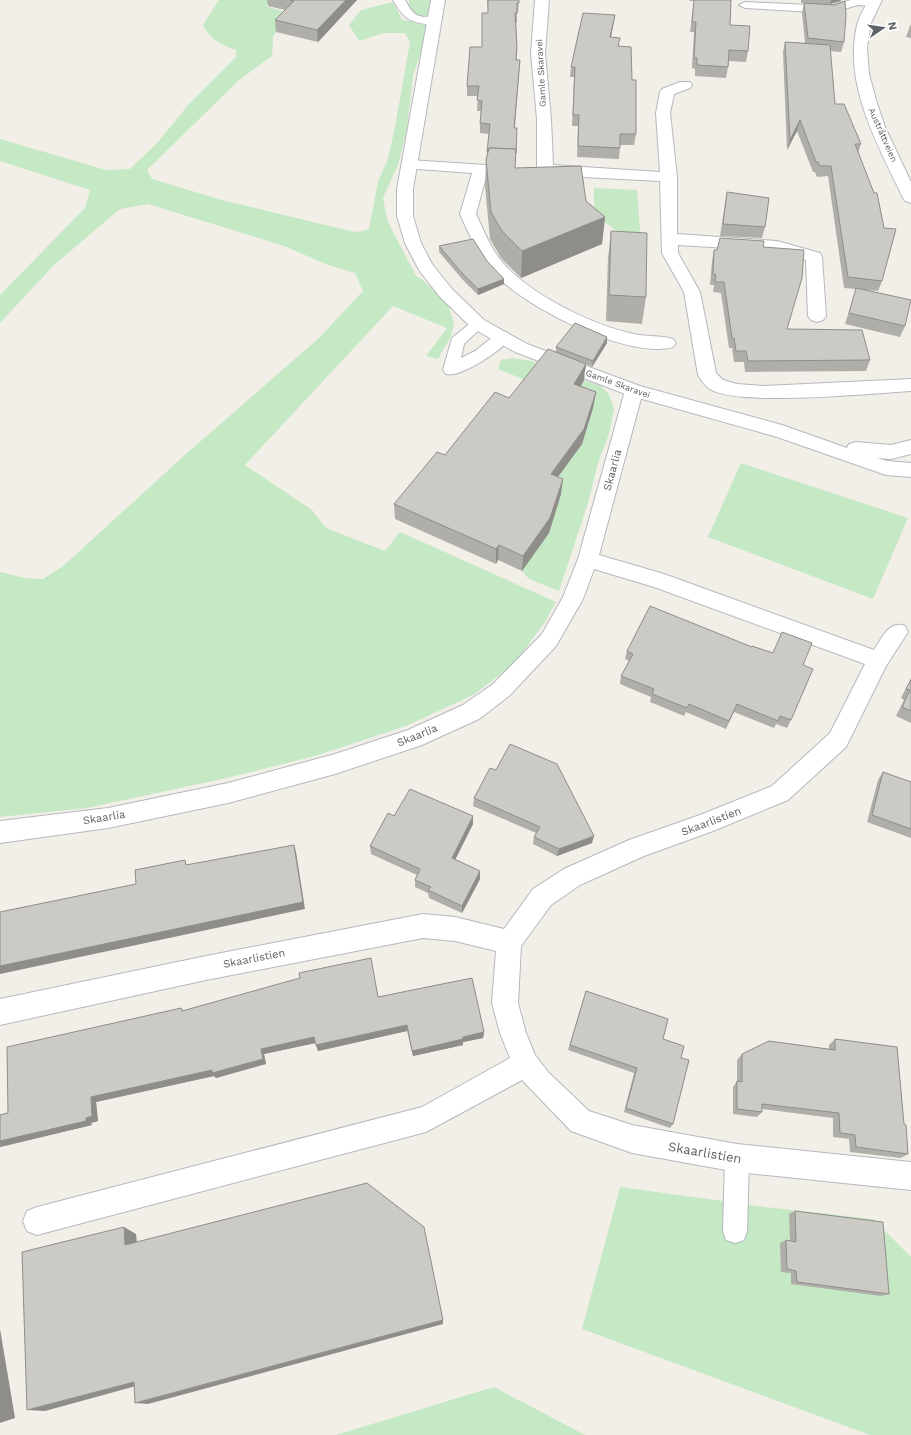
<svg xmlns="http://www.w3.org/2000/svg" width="911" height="1435" viewBox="0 0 911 1435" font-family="'Work Sans',sans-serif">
<rect width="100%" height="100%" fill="#f1efe8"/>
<g fill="#c5e8c5">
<path d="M219,0h52l-5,6 18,6 -3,10 -8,15 -1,19 -33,24 -92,90 5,9 70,21 128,31 9,1 10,-3 9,-47 10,-23 7,-32 15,-85 -5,-9h-21l-25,8 -10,-16 12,-15 32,-8 9,18 24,3 3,9 -16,43 -6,54 -9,36 -15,33 4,22 29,56 7,4 25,25 6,18 -3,13 -13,23 -12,-3 21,-28 -54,-22 -148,159 67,45 14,18 59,23 15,-19 156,70 -11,20 -32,43 -40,30 -67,31 -91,30 -84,21 -144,31 -87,9v-245l25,6 18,1 19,-12 124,-113 133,-116 44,-47 -8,-18 -27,-8 -44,-19 -136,-42 -28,5 -66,56 -54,58v-28l85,-87 5,-18 -90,-29v-22l106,31 24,-1 28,-27 31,-38 47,-47v-7c-13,-4 -28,-12 -33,-25z"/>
<path d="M409,0h24l-2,16 -14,1 -9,-9z"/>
<path d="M594,188l43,2 4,53 -13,-3 -22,-17 -12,-16z"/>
<path d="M513,358l19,3 19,9 48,15 10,9 5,15 -5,25 -11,29 -10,40 -29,88 -30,-12 -7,-8 27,-82 44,-81 -95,-39 3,-9z"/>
<path d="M741,463l167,55 -35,81 -165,-62z"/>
<path d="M620,1187l145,20 108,12 38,38v178h-41l-288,-106z"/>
<path d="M494,1387l91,48h-249z"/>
</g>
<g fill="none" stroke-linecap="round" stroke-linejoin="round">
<defs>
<g id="service">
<path d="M393,0h12c3,5 6,12 12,15 7,4 19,-1 24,6l-6,4c-23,-2 -30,-4 -42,-25z"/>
<path d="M851,0h24l4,3 -6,3 -15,-1 -27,8 -86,-5 -6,-3 6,-3 85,4z"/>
<path d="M478,319l5,2 2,3 -21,20 -3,14 14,-7 23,-18 5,-1 5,1 3,4c-8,13 -51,41 -65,37l-3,-4 9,-32 21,-17z"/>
<path d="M737,1146l8,4 4,8 -2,73 -3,9 -9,3 -9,-3 -3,-9 2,-73 4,-8z"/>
</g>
<g id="minor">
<path d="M535,0h14l-4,53 6,66 2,46 107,7 -4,-59 4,-21 2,-3 18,-7h10l2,3 -2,3 -16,6 -4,19 7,64v57l100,7 43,12 2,4 4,59 -3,4 -6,2 -6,-2 -3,-4 -2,-56 -30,-9 -98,-6v8l22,39 16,81 7,7 14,4 27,2 147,-7v12c-37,2 -175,16 -201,-2 -5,-3 -9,-9 -12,-14l-14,-83 -22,-39 -2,-72 -115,-6 -5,-2 -3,-3v-51l-6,-66z"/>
<path d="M410,160l90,6 3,3 -3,3 -13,1 -11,41c8,17 15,36 28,50 27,31 90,62 130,70 13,3 26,1 39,5l3,4 -3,4c-45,13 -151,-41 -180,-75 -15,-17 -24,-38 -33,-58l12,-41 -67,-5 -3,-3 3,-3z"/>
<path d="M634,385l6,2 3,4 -44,164 65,19 210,76c8,-12 15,-30 31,-24l3,6 -22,34 -40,81 -58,53 -75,31 -69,25 -64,29 -29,20 -30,41 -3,57 8,30 9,22 13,17 41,39 43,14 105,19 174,18v28l-174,-18 -105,-19 -61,-22 -49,-51 -96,52 -389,103 -10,-4 -4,-10 4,-10 10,-4 385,-100 88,-49 -10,-25 -8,-30 4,-52 -41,-10 -32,-3 -217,42 -206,45v-26l206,-43 217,-42 32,3 49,12 29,-40 31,-20 65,-29 71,-25 72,-29 58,-53 35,-69 -211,-77 -60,-18 -11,30 -27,47 -47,50 -30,23 -57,26 -87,29 -107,29 -120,25 -108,15v-22l108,-13 120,-25 107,-29 73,-24 55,-25 30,-21 49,-50 21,-37 15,-38 47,-168 3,-4z"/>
</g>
<g id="tertiary">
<path d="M431,0h14l-32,189v27l8,27 11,21 20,25 32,31 43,24 113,42 142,39 65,23 2,-4 7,-2 35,3 20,-5v14l-20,5 -14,-1 10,3 24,2v14l-25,-2 -109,-38 -149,-42 -113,-43 -43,-24 -32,-31 -21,-27 -14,-27 -8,-27v-27z"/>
<path d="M868,0h14l-11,23 -4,25 2,26 7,26 9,27 26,55v21l-6,-2 -2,-3c-25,-53 -60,-113 -46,-173 2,-9 8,-17 11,-25z"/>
</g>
</defs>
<use href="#service" stroke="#b5b8bc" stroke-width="2"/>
<use href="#minor" stroke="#b5b8bc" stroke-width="2"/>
<use href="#tertiary" stroke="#b5b8bc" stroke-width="2"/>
<use href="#service" fill="#fff" fill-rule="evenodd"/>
<use href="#minor" fill="#fff" fill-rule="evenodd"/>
<use href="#tertiary" fill="#fff" fill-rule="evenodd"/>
</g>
<g fill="#afaea9">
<path d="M267,0h90l-39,42 -42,-10 -1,-12 10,-10 -17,-4z"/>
<path d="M487,0h32l-1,13h-1v10h-1l1,23v14h3l-5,68v40l71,33 19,16 -3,27 -81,34 -20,-20 -11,-19 -5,-53 1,-26 1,-4 2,-22 -9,-1v-10l1,-12h-4l1,-15h-11v-10l15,-39 6,-34z"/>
<path d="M690,0h41l-1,25 18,26 -2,11 -17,-1 -1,6 -2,11 -31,-2v-7l-3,-1 2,-36h-4l4,-31h-5z"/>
<path d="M801,0h40v1l-11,3 14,38 -3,10 -11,-1 5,53 26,40 -3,9 24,128 -4,10 -14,-1 41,36 -5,11 -55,-13 11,-35 -12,-1 -16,-112 -11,1 -2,-5h-2l-16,-41 -10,19 -4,-98 2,-10 20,1 -3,-30 2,-10h-3z"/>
<path d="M615,15l-4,22 8,9 13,34 4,54 -2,11h-14l-1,14 -42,-2 1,-31h-6l2,-49h-4l1,-10z"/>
<path d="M911,24v14l-5,-1 4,-11z"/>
<path d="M727,192l38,35 -3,11 -42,-2 5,-32z"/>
<path d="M611,231l35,66 -4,27 -36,-3 2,-63z"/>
<path d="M439,246l48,15 17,23 -26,11 -16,-16 -23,-27z"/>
<path d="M763,247l24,82 83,31 -4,11 -121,1 -1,-10h-10l-2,-14h-3l-8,-55 -8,-1 1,-7h-4l2,-24 2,-11h3z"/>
<path d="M607,343l-15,24 -6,-3 -2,16 -3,6 15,6 -3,16 -11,36 -24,33 3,17 -12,39 -27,38 -24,-11 -2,4 -101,-45 -1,-15 51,-49 64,-57 47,-46v-5z"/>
<path d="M752,647l51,18 -12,55 -4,8 -11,-4 -2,4 -40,-16 -8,17 -40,-17 -2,4 -34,-14 1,-5 -31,-13 1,-8 8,-15 -4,-2 2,-8z"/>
<path d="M911,678v45l-15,-7 8,-16 -3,-2z"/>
<path d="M883,772l28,10v56l-44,-16 11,-42z"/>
<path d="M474,798l118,45 -35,13 -24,-12 1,-7 2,-4 -63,-27z"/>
<path d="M394,816l79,8 -18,36 25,19 -18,34 -33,-15 -1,-5 -13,-6v-7l2,-5 -46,-21 -1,-8z"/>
<path d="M586,991l77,48 18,19 -8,66 -3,4 -46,-16 10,-39 -66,-23z"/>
<path d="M378,997l106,35 -1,6 -20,4v3l-50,11 -6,-25 -89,20 -3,-8 -51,11 2,10 -50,14 -2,-2 -118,26 2,19 -7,2 1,2 -92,22v-32l8,-2 173,-105 3,3z"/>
<path d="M835,1039l69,85 4,30 -7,4 -51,-6 -1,-13 -16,-2v-19l-71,-9v3l-5,5 -24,-3v-27l4,-6v-21l5,-6 87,-5v-4z"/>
<path d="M795,1211l94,83 -8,2 -90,-12v-11l-10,-1 -1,-29 6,-3 4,1 -1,-27z"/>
</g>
<g fill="#8f8d8a">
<path d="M346,0h11l-39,42 -1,-12z"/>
<path d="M831,0h10v1l-11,3z"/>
<path d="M615,15l-6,33 1,-11z"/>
<path d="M800,120l-3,11 -10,19 3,-10z"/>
<path d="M605,217l-3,27 -81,34 1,-27z"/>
<path d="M504,279v5l-26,11v-6z"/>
<path d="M607,337v6l-15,24 1,-6z"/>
<path d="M586,364l-2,16 -11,20 1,-16z"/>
<path d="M596,392l-3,16 -11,36 -33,45 2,-15z"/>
<path d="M563,479l-2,15 -12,39 -27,38 1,-15z"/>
<path d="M499,545l-1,15 -2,4v-15z"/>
<path d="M473,816v8l-21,42v-8z"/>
<path d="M594,836l-2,7 -35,13 2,-7z"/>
<path d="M294,845l2,7 9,57 -305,65v-8z"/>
<path d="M480,871v8l-18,34v-7z"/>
<path d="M407,1025v6l-89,20 -2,-6z"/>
<path d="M484,1032l-1,6 -20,4v3l-50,11 -1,-5 51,-14z"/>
<path d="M314,1037l2,6 -52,11 2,10 -50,14 -2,-2 -118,26 2,19 -7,2 1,2 -92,22v-6l86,-23 5,-21 170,-48z"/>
<path d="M124,1227l12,7 2,18 -13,-7z"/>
<path d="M443,1320v4l-295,80 -13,-1z"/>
<path d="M0,1329l15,89 -15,5z"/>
<path d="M134,1382l13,1 -102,28 -18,-1z"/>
</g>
<g fill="#cccac5" stroke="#8f8d8a">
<path d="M290,0h56l-29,30 -42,-10 19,-19z"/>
<path d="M488,0h31v3h-2v10h-2l2,33 -1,14h4l-6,68h3l-1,25v-4l-27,-1 -1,4h-1l3,-28 -10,-1 2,-22 -5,-1 2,-14h-12l3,-39h12v-34h6z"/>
<path d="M694,0h37l-1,25 20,1 -2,25 -19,-1 -1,17 -31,-2v-7h-3l2,-36h-4z"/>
<path d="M845,1l1,14 -2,27 -36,-4 -4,-35 30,2z"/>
<path d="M583,13l32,2 -5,22 10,1 -2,8 13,1 1,33h4v54h-16v14l-42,-2 1,-31h-6l2,-48h-4z"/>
<path d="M785,42l45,3 5,59h9l17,40h-6l19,49h3l7,35 12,1 -14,52 -34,-4 -17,-111h-11l-2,-4h-2l-16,-42 -10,20z"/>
<path d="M489,148l27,1 -1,19 66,-2 5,35 19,16 -83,34 -20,-20 -11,-19 -5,-52z"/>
<path d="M727,192l42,6 -4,29 -42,-3z"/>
<path d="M611,231l36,2 -1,64 -37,-2z"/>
<path d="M720,238l44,3 -1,6 41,3 -2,28 -15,51 75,1 8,30 -122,1 -2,-10h-10l-2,-13h-2l-8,-56h-9l1,-7 -3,-1 1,-24h3z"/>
<path d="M473,239l14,22 17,18 -26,10 -16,-16 -23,-27z"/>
<path d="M856,288l55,12 -6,26 -56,-13z"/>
<path d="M575,323l32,14 -14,24 -37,-14z"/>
<path d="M548,349l38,15 -12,20 22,8 -12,37 -33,45 12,5 -13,39 -27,38 -24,-11 -3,4 -102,-45 43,-52 8,3 50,-63 14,6z"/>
<path d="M650,606l102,41v-1l21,7 9,-21 30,11 -9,22 10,4 -22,51 -11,-4 -2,5 -41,-17 -8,17 -40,-17 -2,4 -35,-14 2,-5 -33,-13 12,-22 -6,-3z"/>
<path d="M911,680v31l-9,-4 8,-17 -4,-1z"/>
<path d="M510,744l47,20 37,72 -35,13 -25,-12 6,-10 -66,-29 16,-30 6,2z"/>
<path d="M883,772l28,10v47l-39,-14z"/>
<path d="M410,789l63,27 -21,42 28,13 -18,35 -34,-16 3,-3 -16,-7 5,-11 -50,-23 18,-33 6,3z"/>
<path d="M294,845l9,57 -303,64v-54l136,-28 -1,-14 50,-10 1,5z"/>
<path d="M371,958l7,39 94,-19 12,54 -21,5v2l-51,12 -5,-26 -91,20 -2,-8 -53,12 2,10 -51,14v-3l-121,27 1,19 -6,2v3l-86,20v-26l8,-2 -1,-66 174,-39 1,3 118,-33 -1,-5z"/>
<path d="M586,991l82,28 -5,20 21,7 -3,12 8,2 -16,64 -47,-16 11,-40 -67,-23z"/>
<path d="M835,1039l62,8 7,77 2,1 2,29 -52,-7 -1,-12 -15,-2 -1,-20 -77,-9v8l-25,-3v-28l5,1v-28l27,-13 66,9z"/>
<path d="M367,1183l57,44 19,93 -308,83 -1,-21 -107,28 -5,-158 102,-25 1,18z"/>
<path d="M795,1211l88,11 6,72 -92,-12 -1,-11 -9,-2 -1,-29 10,2z"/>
</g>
<g text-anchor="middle" stroke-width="3.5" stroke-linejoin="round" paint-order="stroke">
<g font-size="9" fill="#5f6368" stroke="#fff">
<text transform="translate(541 73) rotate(-93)" y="3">Gamle Skaravei</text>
<text transform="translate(883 135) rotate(66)" y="3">Austråttveien</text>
<text transform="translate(618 384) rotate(20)" y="3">Gamle Skaravei</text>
</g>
<g font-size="11" fill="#5f6368" stroke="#fff">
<text transform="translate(612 470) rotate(-75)" y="4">Skaarlia</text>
<text transform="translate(417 735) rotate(-22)" y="4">Skaarlia</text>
<text transform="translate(104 817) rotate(-9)" y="4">Skaarlia</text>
<text transform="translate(711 821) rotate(-21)" y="4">Skaarlistien</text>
<text transform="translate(254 958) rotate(-11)" y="4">Skaarlistien</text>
</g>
<g font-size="13" fill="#5f6368" stroke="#fff">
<text transform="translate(705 1152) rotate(10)" y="5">Skaarlistien</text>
</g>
</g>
<g transform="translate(883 28) rotate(77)" stroke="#ffffff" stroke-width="3" paint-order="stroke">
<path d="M0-3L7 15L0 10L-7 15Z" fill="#5f6368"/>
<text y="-6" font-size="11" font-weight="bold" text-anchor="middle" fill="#5f6368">N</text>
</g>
</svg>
